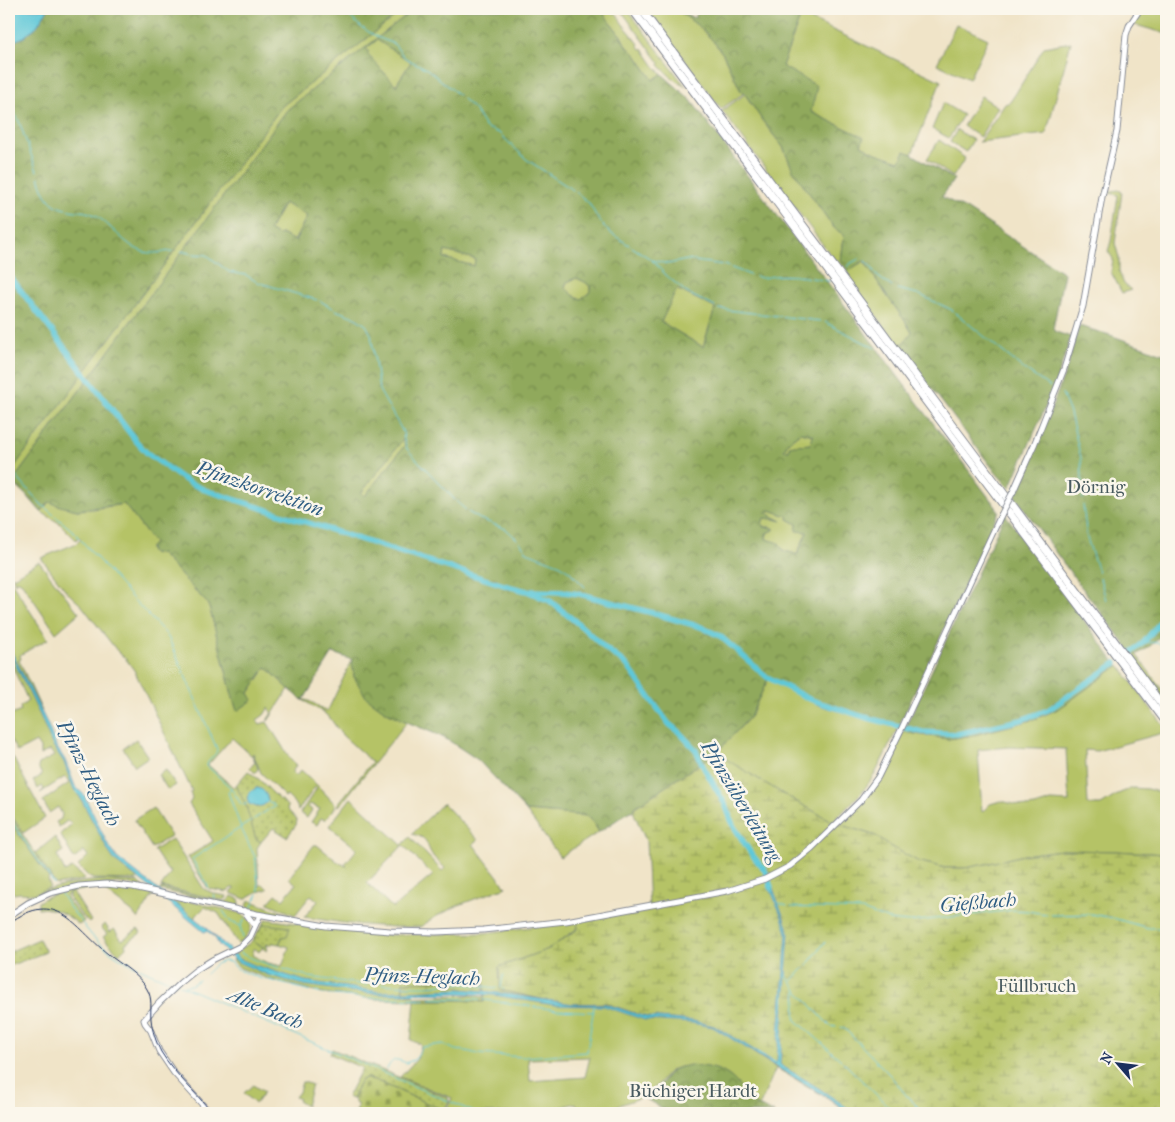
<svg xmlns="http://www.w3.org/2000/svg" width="1175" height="1122" viewBox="0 0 1175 1122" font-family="'IM FELL French Canon',serif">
<defs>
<pattern id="forest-crowns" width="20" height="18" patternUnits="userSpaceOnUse" patternTransform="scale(1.25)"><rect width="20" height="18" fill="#90a95b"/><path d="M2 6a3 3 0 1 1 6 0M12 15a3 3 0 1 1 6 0" fill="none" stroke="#758a4e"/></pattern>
<pattern id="wetland-marsh" width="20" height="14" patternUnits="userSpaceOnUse" patternTransform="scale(1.25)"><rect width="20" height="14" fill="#b5c366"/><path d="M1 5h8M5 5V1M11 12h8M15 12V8" fill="none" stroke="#929f57"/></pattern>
<pattern id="cemetery-stones" width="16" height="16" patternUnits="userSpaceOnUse" patternTransform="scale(1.25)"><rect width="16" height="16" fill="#b5c366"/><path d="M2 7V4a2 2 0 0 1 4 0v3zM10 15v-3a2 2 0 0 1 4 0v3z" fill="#929f57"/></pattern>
<pattern id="park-dots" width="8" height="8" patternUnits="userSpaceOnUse" patternTransform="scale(1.25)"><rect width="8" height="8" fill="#b5c366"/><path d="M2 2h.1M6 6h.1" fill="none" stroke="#929f57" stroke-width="1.8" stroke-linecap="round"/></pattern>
</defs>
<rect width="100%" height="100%" fill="#fbf7ec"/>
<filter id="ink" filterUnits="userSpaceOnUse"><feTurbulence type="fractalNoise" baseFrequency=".02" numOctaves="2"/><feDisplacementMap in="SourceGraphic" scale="10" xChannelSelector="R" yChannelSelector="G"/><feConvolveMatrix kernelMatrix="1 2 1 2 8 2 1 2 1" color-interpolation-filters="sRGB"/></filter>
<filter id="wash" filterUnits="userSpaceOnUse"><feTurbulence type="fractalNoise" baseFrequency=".0096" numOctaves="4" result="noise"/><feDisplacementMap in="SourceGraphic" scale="20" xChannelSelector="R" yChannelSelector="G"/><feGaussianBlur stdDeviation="1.12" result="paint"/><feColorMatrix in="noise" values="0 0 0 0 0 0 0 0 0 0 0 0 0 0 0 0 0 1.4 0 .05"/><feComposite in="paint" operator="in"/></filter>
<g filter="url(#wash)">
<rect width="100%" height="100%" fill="#f0e4c8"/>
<g fill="#b5c366" stroke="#687962" fill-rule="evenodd">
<path d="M404,9h10l-38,30 35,23 -16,24 -28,-32 -1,-5 9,-9 -88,70 -275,372 -3,-4v-4l273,-368z"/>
<path d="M600,9h6l2,4 3,-3 3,4 2,-1 6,10 10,12 -1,1h2l6,8 -1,1 3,4h2l11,16 8,9 -9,6 -17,-25 -11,-11 -4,-8z"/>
<path d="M620,9h7l59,78c-10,-5 -20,-14 -27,-22l1,-2z"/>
<path d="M647,9h29l25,19 12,13 10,13 18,37 3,2 -23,16z"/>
<path d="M1142,9h24v23h-6l-28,-8z"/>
<path d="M801,15l140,66 -29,73 -7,-3 -5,11 -24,-9 -15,-8 2,-8 -53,-25 -28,-46z"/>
<path d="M956,24l32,15 -19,40 -32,-15z"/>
<path d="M1071,42l-25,92 -67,8 26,-38 5,-2 6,-9 28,-46z"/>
<path d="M745,94l19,29 19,24 10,23 41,58 10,7 -3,27 13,5 10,-6 21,32 20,28 7,12 -12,14 -178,-236z"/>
<path d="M981,96l17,11 -18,30 -17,-11z"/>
<path d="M943,103l20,12 -14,23 -17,-9z"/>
<path d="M957,130l16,10 -7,12 -16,-10z"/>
<path d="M939,140l26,18 -12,19 -26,-18z"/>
<path d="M1119,190l3,2 -7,51 4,15v14l5,12 7,6 -9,3 -11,-21 2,-13 -5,-8 3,-10 7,-46 -9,-2 -3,4c2,-7 7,-6 13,-7z"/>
<path d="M284,203l23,13 -13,25 -13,-7 -4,1 -8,-5z"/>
<path d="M445,251l30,8 -1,7 -31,-8z"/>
<path d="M577,278l8,4 5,4v6l-9,7 -8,-4 -8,-8 2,-5z"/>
<path d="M676,289l39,19 -12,39 -42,-25z"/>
<path d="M801,432l12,3 -2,9 -8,1h-8l-6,5h-5l4,-8z"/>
<path d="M403,438l2,7 -40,51 -4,-3z"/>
<path d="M49,502l28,8 16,-1 31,-5 30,39 -4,4v4l11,3 46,49 3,7 24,92 15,-9 17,-26 23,22 -21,32v-2l4,-6 -3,-6 -5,8 -7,5 3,4 7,-2 24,38 5,6 -4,6 4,4 5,-6 16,15 18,19v4l-10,12 -4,-2 -4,7 -6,-3 9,-13 -10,-5 -2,3 4,3 -5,8 -7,-5 17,-25 -2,-1 -17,24 -1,-5 -10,-10 -2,1 -24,-24 -8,-20 -1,1 2,3 4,12 -3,4 -5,-5 5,-6 -2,-5 -21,-19 -24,27 25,22 3,-2 10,20 10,34 5,3 -4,6 2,38 4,-2 5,5 -11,3 -12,7 -14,-6v-2l3,-1v-2h-3l-4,4 -17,-3 -3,-2 -19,-30 25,-16 -24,-37 3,-5 -2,-7 2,-1 -58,-121 -9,-12 -7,-6 -36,-46 -15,-14 -26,-34 36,-15 4,-4 -2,-2 -3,3 -17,-17 -18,-11z"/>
<path d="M770,510l18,6v3l9,5 10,8 -11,24 -3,-3 -9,-2 -18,-12 1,-6 7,-3 -2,-3h-8l-2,-3 2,-6 16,2 -12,-6z"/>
<path d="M38,562l2,1 39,50 -23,20 -34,-50 -5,-3 -1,1 -1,2 -2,-5v-2h2z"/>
<path d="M9,578l39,61 -28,16 1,4 -2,1 23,51 -1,1 -21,-44 -11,-21z"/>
<path d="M9,651l31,64 12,29 12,18 9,26 7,9 29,55 6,9 23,18 -1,1 -44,-1 -4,-2 -11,-11 10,-10 -4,-5 -10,8 -14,-25 12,-10 -5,-3 -8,6 -3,-5 5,-3 1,-5 -4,-7 -9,6 -6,-12 26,-18 -4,-6 -25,16 4,-4 -2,-3 -4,3 -5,-8 9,-6 -4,-8 1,-3 15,-8 -4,-6 -10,5v-7l-4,-6 -19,10 -8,-15v-21l12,-5 -1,-4 8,-6 -19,-42z"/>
<path d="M1136,654l30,41v8l-33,-46z"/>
<path d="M352,660l2,17 31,34 22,11 -67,83 -2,1 -1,-1 35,-43 -31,-28 -11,-16 -6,-5 -23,-14c9,1 17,7 25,12l2,-1z"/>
<path d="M1119,665l47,64v7l-3,-3 -66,18 -12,-1 3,55h13l19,-12 13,-5 14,1 19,5v60l-50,-3 -54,-1 -38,5 -38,9 -21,4h-20l-28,-7 -32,-18 -9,-7 -37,-12 43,-50 21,-42 45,7 26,-4 61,-16 25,-11zM1008,747l58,2 3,53 -18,-1 -16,5 -8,1 -26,-6 -11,3 -8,8 -4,-62z"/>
<path d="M768,679l51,26 79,23 -23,46 -12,17 -30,31 -50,-28 -67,-41 34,-36z"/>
<path d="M136,739l12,18 -13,9 -12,-18z"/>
<path d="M9,750l36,68 -22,15 -11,-17h-2l-1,-2z"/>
<path d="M166,770l10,15 -8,5 -10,-15z"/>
<path d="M351,798l51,47 8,-8 32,34 3,-3c-4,-4 -11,-9 -14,-15 -6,-12 -3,-15 -19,-19l31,-31 35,37 -5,4 33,43 -47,18 -22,11 -17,11h-26l-43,-3 -47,-7 14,-16 -7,-6 -16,20 -27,-12 8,-9 7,5 13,-15 -7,-6 25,-33h3l21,17 10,5 -3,-3 12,-15 -28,-23zM403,845l30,30 -40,33 -26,-25z"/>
<path d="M153,808l18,28 -19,12 -18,-28z"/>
<path d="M526,811l61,5 7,8 5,8 -39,25z"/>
<path d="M9,820l40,58 -1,1 2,7 -1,2 -16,6 -13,-1 -6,1 -5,-6z"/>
<path d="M55,837l8,14 -6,4 8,17 7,-4 12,9 -1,3 -27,5 -21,-32z"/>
<path d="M172,839l32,50 11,5 12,2 -1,3 -4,1 -61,-13 10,-15 -4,-2 -13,-20z"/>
<path d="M107,880l31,2 5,5 -26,-4 -72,10 -17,8 -2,-4 1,-1h4c26,-10 48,-15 76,-16z"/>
<path d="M98,886l22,1 38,7 4,4 -9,-3 -15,24 -6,-7 -30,-23 -6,-1 -27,4 -3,6 18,23 -5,4c-12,-11 -24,-17 -41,-17v-6c15,-11 42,-14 60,-16z"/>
<path d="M161,888l62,14h3l6,-6 7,3 1,4 -2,3h-6l-72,-16z"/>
<path d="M73,892l18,29 -2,2 -10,-11 -10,-14v-5z"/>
<path d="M165,896c16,4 31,7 46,10 11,3 24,4 34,10 13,8 2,23 -7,28l-20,-31 -13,-6 -11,11z"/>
<path d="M249,900l45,17 2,2 -47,-10 -2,-4z"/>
<path d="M266,919l48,7 75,9 95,-2 93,-12 1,7 -29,21 -50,18 3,24 53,11 19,2 31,-1 41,14 47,4 21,5 62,42 -17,39 -7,-5 -11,-15 -61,-20 -9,3 -23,25 -51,18h-18l-3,-10 -37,10h-94l7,-15 -52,-21 17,-18 4,-14 -10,-5 4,-40 -41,-1 -51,-6 -54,-14 -29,-11 -7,-7 2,-8 16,-11zM284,934l-5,10 10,3 -7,19 -14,-3 -16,-8 2,-3 -2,-1 2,-3 5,4 3,-4 5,3 1,-2 -1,-1 1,-4 -4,3 -7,-3zM467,976l11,6 7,2 -1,18 -24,-2h-44l-3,-5 -11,-1 1,-12 33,-1 13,-4zM590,1057l-5,20 -55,4 -2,-22z"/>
<path d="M105,924l5,8 4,-3 8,11 16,-11 3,4 -16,11 1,3 -7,7 -11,-11 -5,-6 4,-3 -6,-7z"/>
<path d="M302,1082h2l8,3 -6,21 -8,-5 1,-2 -4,-2 4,-5z"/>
<path d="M253,1085l11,7 -9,12 -11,-11z"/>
</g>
<g fill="url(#forest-crowns)" stroke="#566c5c" fill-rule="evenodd">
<path d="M48,9h356l-122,97 -273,368v-431l15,-6 13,-11z"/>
<path d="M414,9h186l21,27 4,8 11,11 17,25 9,-6 28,25 309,412 -101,217 -79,-23 -51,-26 -18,38 -34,36 -81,54 -2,4h-3l-31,21 -5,-8 -7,-8 -61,-5 -48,-51 -30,-20 -10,-5 -31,-13 -22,-11 -19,-14 -12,-20 -2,-17 -19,-7 -29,46h-3l-12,-10 -23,-22 -17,26 4,7 -16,11 -3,-9 -24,-92 -3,-7 -46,-49 -5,-1 -3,1 -2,-1 -1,-6 4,-4 -30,-39 -47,6 -17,-4 -11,-4 -8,10 -12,-14 -17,-16 275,-372zM377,40l34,22 -15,23 -29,-31 2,-2 -3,-3zM284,203l23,13 -12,25 -14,-7 -4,1 -8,-5zM445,251l30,8 -1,7 -30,-8zM576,278l9,4 5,4v6l-9,7 -8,-4 -8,-8 2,-5zM677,289l38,19 -12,39 -42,-25zM801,432l12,3 -2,9c-8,1 -15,0 -22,2v4h-5l4,-8zM403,439l2,6 -40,51 -4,-3zM770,510l17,6 1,3 9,5 -1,7 11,1 -10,23 -4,-2 -9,-2 -5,-8 -13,-4 1,-6 7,-3v-2l-10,-1v-2l-2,-1 2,-6 10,1 8,2 -14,-7z"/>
<path d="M676,9h2l16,9 6,-9h98l2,1 1,5 -19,51 35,20 -6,26 53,25 -3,8 15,8 24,8 5,-10 7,3 42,25 -12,18 24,12 98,64 -11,56 3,3 15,5 -17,51 -44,100 -13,-14 -97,-127 12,-15 -7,-11 -20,-28 -21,-32 -10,6 -4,4 -2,-1 -7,-8 3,-27 -10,-7 -41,-58 -10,-23 -19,-24 -19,-29 -4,-3 -18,-37 -10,-13 -12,-13z"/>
<path d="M1079,326l31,9 56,20v276l-18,17 -14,8 -70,-92 -50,-69 36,-83 16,-42z"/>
<path d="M1005,514l113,152 -58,42 -25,11 -61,16 -26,4 -45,-7z"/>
<path d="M690,1065c14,1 26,2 38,10 11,7 16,20 26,28 6,5 14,7 21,10h-105l-24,-14 4,-3 22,-26 8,-3z"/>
</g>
<g fill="url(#wetland-marsh)" stroke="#687962">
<path d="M716,753l67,41 50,28 8,3 35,11 9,7 32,18 28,7h20l21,-4 38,-9 38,-5 54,1 50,3v259h-318l-17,-13 -55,-32 -62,-42 -21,-5 -47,-4 -41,-14 -31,1 -19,-2 -55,-12 -1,-23 50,-18 29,-20 -1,-8 72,-12 -3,-68 -13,-30 2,-4z"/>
<path d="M9,814l42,63 -2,1 -40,-58z"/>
<path d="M467,976l11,6 6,1v8l-24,-2 -57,2v-9l33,-1 13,-4z"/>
<path d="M470,995l14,2v5l-25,-2h-44v-3z"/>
</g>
<path fill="url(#cemetery-stones)" stroke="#687962" d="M363,1078l12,2 63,28 2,5h-84l2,-8 -3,-2v-3l-3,-1 9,-19z"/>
<g fill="url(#park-dots)" stroke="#687962">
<path d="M248,771l12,9 20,20 1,-1 7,8 -1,2 10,11 -1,5 -9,12 -14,-9 -12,14 -5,-3 -10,-33 -10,-21z"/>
<path d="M264,924l26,3 -3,9 -5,1 -3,7 -6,-1 -2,2 -4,-1 -3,3 -7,-3 -3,-3 1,-5z"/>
<path d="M39,939l7,13 -37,14v-14z"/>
<path d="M332,1049l116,49 1,3 -6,12h-3l-2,-5 -63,-28 -9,-2 -5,2 -9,19 -5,-2 15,-29 -32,-14z"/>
</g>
<g fill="#5ec8d8" stroke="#3c7c9b">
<path d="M9,9h39l-11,17 -13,11 -15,6z"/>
<path d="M9,647l38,76 9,23 9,14 10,26 9,9 23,48 10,15 90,70 16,16 17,15 14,6 16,5 35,11 75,11 80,-3 24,2 89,13h32l41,13 47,4 21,5 62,37 1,-2 10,-128 -5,-16 -15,-36 3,-1 19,52 -9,132 2,2c25,14 49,30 73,47h-5l-24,-17 -51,-30 -62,-39 -21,-4 -47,-3 -41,-14 -49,-1 -61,-10 -34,-2 -81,1 -32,-3 -43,-6 -36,-10 -30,-13 -13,-11 -6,-6 -5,-9 -7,-5 -3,1 -46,-38 -43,-33 -6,-9 -29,-55 -7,-9 -9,-26 -12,-18 -12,-29 -31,-64z"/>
<path d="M256,788c7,0 11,6 12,13l-4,4 -7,2 -8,-3 -2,-5 2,-6z"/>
</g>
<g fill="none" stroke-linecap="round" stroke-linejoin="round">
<g stroke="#5ec8d8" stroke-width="1">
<path d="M343,9v2"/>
<path d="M348,15l13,12 16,10 17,7 11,14 22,11 32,26"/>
<path d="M9,98l11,26 17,47"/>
<path d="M463,99l11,10 11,18 14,6 27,26 47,31"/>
<path d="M39,177c7,22 12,31 37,34 6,0 13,1 19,4 15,9 30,30 46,36 9,4 21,1 31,0"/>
<path d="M576,192l13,11 9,16 11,13 43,28 16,4 19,-4 37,5 26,10"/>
<path d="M181,251l12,3 14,1 22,17 17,3 11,7 60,18"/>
<path d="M652,260l14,15 21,18 28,14"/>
<path d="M865,261l7,7 5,8 15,11"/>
<path d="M847,268l4,-5 8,-4"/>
<path d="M755,276c8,4 11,1 19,0 19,-2 37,2 56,5"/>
<path d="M897,289l21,5 34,16 73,60 25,17"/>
<path d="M320,301l18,10 16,6 12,8 5,9 8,56 24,42 1,8 3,9 48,51 13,12 12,7 26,10 11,10"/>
<path d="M719,309l101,12"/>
<path d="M825,322l50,26"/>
<path d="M1062,394l8,19 11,45 2,41"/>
<path d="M9,469l32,35 33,28 5,6"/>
<path d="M1083,505l4,33 11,34"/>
<path d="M81,540l51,58 34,36 3,5 48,110c0,7 -10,10 -10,17l24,22 -3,4 13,36 14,29 4,34"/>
<path d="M520,542l7,10 34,13 9,7 15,15"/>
<path d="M1100,578l6,22"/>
<path d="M1144,642l13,1 9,3"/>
<path d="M231,788l10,16 3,1 3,-2"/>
<path d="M268,801l5,3 2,3 -5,2"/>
<path d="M9,818l45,66"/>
<path d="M209,888l-17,-29 76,-49"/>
<path d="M61,894l11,17 10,11"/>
<path d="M214,894l1,4"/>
<path d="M255,900l3,-6"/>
<path d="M779,903l8,3"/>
<path d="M791,907l71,3 27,10 19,2 105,-12 15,1 24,4 39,-1 22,4 35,10h18"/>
<path d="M251,908l3,-5"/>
<path d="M223,911l7,10 3,2"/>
<path d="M234,923l7,3v4l2,8"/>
<path d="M83,924c22,33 59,45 93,60"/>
<path d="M241,926l4,-8"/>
<path d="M240,953c16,8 33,13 50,18 6,2 13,3 19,6l58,8"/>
<path d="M807,965l18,-23"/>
<path d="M206,974l10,-10 8,-3 6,1 9,8 23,9"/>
<path d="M786,975l11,15 -2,27 1,3 45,40"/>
<path d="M265,979l57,15 44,4"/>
<path d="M792,981l13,-14"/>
<path d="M382,984c14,1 54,5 65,-2l50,6"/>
<path d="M180,985l268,116"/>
<path d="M184,986l7,-1 8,-5"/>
<path d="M501,988l2,-13h1"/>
<path d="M503,989h1"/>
<path d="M798,991l29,32 3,3 6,1"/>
<path d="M368,998l110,1 80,11 36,2"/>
<path d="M841,1027l4,2 45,46 16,20 18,18"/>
<path d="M525,1057l62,-5 7,-46"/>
<path d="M843,1062l52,51"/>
<path d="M387,1069c6,-12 10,-10 19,-6 3,-2 7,-2 9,-4 4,-3 4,-9 7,-12l21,-3 12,6 11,1 12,3 46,3"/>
<path d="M451,1102l25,11"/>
</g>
<g stroke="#5ec8d8" stroke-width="5.5">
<path d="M9,275l127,166 11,12 33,24 10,6 15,7 302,96 20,5 23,10 31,25 25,23 21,16 23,33 19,26 10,8 17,18 8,18 21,36 8,21 17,27 16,20 5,15"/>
<path d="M532,591l32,1 16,2 69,18 52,15 19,9 47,41 42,22 55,18 58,15 35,2 64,-14 27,-10 68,-47"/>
<path d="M1131,653l13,-11 22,-27"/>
</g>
</g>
</g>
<g filter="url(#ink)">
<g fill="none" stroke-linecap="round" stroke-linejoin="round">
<defs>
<g id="secondary">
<path d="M1013,492l21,-47 30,-76 19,-63 19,-109 15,-66 9,-96 3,-9 11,-17"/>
<path d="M244,911l9,12"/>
<path d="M9,916l19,-13 22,-10 29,-7 27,-2 27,3 124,27 69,12 64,5 46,1 47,-2 83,-9 161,-30 38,-12 25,-13 22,-18 49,-48 17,-23 23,-47 100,-215"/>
<path d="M210,1113l-36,-40 -15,-22 -8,-20 -6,-8 -1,-3 16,-18 20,-19 16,-13 16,-10 29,-14 9,-9 10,-22"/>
</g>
<g id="highway">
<path d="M632,9l534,713"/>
<path d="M641,9l525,701"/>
</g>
</defs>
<use href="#secondary" stroke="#868a93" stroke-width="7"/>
<use href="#highway" stroke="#868a93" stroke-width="9"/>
<use href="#secondary" stroke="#fff" stroke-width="5"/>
<use href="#highway" stroke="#fff" stroke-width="7"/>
<path stroke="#1b2f5e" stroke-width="1" d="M9,923c49,-35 64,3 99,31 12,10 32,21 39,35 6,10 3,19 4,30 1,11 5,23 10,33 14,23 35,40 51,61"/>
<defs>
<path id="secondary-bridge" d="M1001,515l12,-23"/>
</defs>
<use href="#secondary-bridge" stroke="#868a93" stroke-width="7" stroke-linecap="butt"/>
<use href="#secondary-bridge" stroke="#fff" stroke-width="5"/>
</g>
</g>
<g text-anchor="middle" stroke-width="5" stroke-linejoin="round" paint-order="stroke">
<g font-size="19" fill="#495b60" stroke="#fbf7ec">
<text x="1096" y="493">Dörnig</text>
<text x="1037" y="992">Füllbruch</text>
<text x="693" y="1097">Büchiger Hardt</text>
</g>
<g font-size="20" font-style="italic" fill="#2f5d83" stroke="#fbf7ec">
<text transform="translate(260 488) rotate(19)" y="7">Pfinzkorrektion</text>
<text transform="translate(89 773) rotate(63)" y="7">Pfinz-Heglach</text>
<text transform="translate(742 801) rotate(59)" y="7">Pfinzüberleitung</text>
<text transform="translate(978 902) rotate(-5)" y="7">Gießbach</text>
<text transform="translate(422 976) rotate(2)" y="7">Pfinz-Heglach</text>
<text transform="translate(266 1008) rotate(23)" y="7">Alte Bach</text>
</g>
</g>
<rect width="1175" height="1122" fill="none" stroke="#fbf7ec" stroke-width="30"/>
<g transform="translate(1118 1064) rotate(298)" stroke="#fbf7ec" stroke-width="4" paint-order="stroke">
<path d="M0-4L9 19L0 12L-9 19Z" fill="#1b2f5e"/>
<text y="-8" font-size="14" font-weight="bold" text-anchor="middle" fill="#1b2f5e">N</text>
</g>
</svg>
